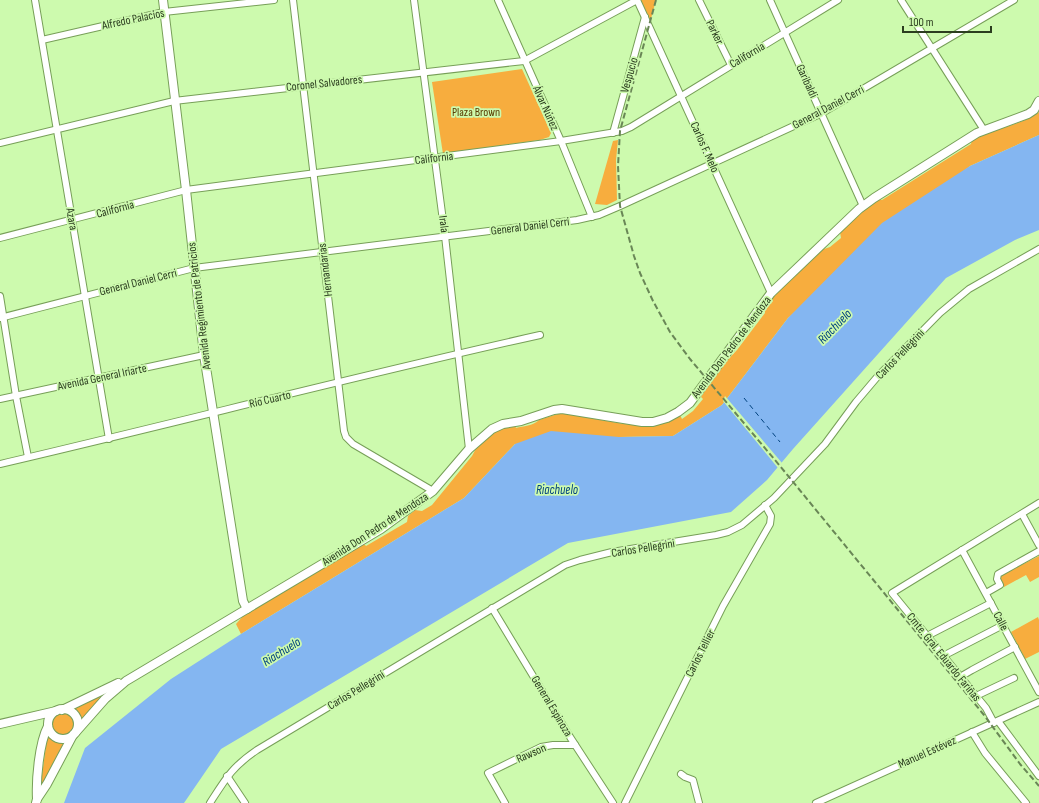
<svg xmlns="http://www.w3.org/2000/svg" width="1039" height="803" viewBox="0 0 1039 803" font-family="'Sofia Sans Condensed',sans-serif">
<rect width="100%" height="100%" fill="#cdfaae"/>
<g fill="#f7ad3e">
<path d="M638,0h18l-7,26z"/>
<path d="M522,69l29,64 -2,4 -9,3 -97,14 -11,-72z"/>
<path d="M1039,112v23l-69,31 -182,152 -66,87 -49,31 -54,1 -104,7 -51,54 -223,136 -5,-10 8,-9 120,-71 2,2 41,-24 1,-6 7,-6 7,1 10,-6 40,-49 7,-13 24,-17 12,-1 1,3c7,-2 17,-2 23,-8l22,-7 63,11 18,1 38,-10 2,4 11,-8 10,-12 -2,-2 18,-28 18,-19 28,-37 -1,-6 13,-14 44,-43 9,-3 11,-9 -1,-6 36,-33 6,1 11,-7 78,-49 1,-5c18,-8 54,-16 67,-27z"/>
<path d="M618,140l-2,20 1,40 -10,5 -12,-1 18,-63z"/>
<path d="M1039,556v21l-9,5 -4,-7 -22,12 -6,-10z"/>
<path d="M1038,617l1,3v32l-14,7 -14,-27z"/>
<path d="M113,687l-34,37 -2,-10 -9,-5z"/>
<circle cx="63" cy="724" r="12"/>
<path d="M48,731c6,8 10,10 20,9l-28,50z"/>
</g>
<path fill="#84b6f1" d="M1039,135v95l-24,10 -69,38 -153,171 -26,31 -36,32 -163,31 -347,206 -37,54h-120l21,-55 86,-69 70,-45 223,-136 51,-54 36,-13 68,6 54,-1 49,-31 66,-87 94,-95 88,-57z"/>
<path fill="#cdfaae" d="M725,396l57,67 -4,5 -55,-67z"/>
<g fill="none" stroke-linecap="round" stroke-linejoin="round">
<path stroke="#00417e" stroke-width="1" stroke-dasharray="5 4" stroke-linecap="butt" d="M744,398l36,44"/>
<defs>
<g id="street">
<path d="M35,0l74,439"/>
<path d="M293,0l51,431 2,6 7,7 80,47"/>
<path d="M414,0l31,236 24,213"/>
<path d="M498,0l63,141 31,76"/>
<path d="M637,0l134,293"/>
<path d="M699,0l32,65"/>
<path d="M770,0l93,206"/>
<path d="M901,0l83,130"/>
<path d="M42,40l122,-28 110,-12"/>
<path d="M613,133l32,-116"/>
<path d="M0,143l174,-42 350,-40 113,-61"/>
<path d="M0,238l186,-48 375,-49 61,-10 9,-4 207,-127"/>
<path d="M0,296l16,100 12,61"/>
<path d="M0,318l194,-50 383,-48 22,-5 21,-9 202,-93 192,-113"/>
<path d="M0,399l204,-44"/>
<path d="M0,464c180,-42 360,-89 540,-129"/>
<path d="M1022,514l17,31"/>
<path d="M962,550l77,142"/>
<path d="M986,593l14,-8 -3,-6 1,-5 41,-23"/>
<path d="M492,608l78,129 43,66"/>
<path d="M927,636l64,-33"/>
<path d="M943,656l60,-31"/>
<path d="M960,677l12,-7 43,-23"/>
<path d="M976,696l38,-18"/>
<path d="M998,721l41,55"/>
<path d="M994,723l-8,-15 -94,-115 147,-90"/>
<path d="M972,732l13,21 41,50"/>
<path d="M681,774l4,3 8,3 6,23"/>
<path d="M227,776l18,27"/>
<path d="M210,803c16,-25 22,-36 47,-53l308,-185 15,-5 32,-8 104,-17 12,-3 14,-7 32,-27 51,-54 31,-42 22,-26 62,-63 29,-24 70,-40"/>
<path d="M505,803l-17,-30 53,-26 12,-2h22"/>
<path d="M625,803l98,-197 47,-82 1,-8 -6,-11"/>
<path d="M816,803l223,-101"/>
</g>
<g id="secondary">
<path d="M163,0l23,190 18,165 39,246 4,8"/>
<circle cx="63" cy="724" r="15"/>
<path d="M62,710l56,-27"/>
<path d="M0,724l56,-13"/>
<path d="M75,733l30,-34 21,-18 255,-152 52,-38 36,-42 23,-20 11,-5 18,-3 33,-11 8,-1 80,13h11l14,-4 11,-6 12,-9 81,-110 88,-84 15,-11 103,-65 51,-19 6,-4 5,-9"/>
<path d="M37,799c-1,-19 2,-56 11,-73"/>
<path d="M36,803l1,-4 10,-15 26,-49"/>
</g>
</defs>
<use href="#street" stroke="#779f58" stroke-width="8"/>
<use href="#secondary" stroke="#779f58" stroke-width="10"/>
<use href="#street" stroke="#fff" stroke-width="6"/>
<use href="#secondary" stroke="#fff" stroke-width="8"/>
<path stroke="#698656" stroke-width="2" stroke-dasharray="6 3" stroke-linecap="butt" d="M656,0l-36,131 -2,35 2,40 14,50 6,17 13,28 17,31 20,27 90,107 204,249 36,49 19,22"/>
</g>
<g text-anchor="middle" stroke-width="3.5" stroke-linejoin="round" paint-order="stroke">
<g font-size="12" fill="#2b3d1f" stroke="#cdfaae">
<text transform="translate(133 19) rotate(-12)" y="4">Alfredo Palacios</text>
<text transform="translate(715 32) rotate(64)" y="4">Parker</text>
<text transform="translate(747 55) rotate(-31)" y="4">California</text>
<text transform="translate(629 75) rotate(-74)" y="4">Vespucio</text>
<text transform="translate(807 81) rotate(65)" y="4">Garibaldi</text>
<text transform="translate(324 83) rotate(-6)" y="4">Coronel Salvadores</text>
<text transform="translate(828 107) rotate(-28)" y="4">General Daniel Cerri</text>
<text transform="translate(546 108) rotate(66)" y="4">Álvar Núñez</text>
<text transform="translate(705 147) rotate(66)" y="4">Carlos F. Melo</text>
<text transform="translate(434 158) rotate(-7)" y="4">California</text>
<text transform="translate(115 209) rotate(-15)" y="4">California</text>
<text transform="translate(72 219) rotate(80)" y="4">Azara</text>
<text transform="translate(444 224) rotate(83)" y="4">Irala</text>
<text transform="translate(530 226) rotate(-7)" y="4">General Daniel Cerri</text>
<text transform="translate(325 270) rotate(-97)" y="4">Hernandarias</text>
<text transform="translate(138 282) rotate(-14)" y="4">General Daniel Cerri</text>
<text transform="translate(199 306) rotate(-97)" y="4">Avenida Regimiento de Patricios</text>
<text transform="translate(731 347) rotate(-53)" y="4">Avenida Don Pedro de Mendoza</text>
<text transform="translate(900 354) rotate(-46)" y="4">Carlos Pellegrini</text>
<text transform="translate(102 377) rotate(-12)" y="4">Avenida General Iriarte</text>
<text transform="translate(270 399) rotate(-13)" y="4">Río Cuarto</text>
<text transform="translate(375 529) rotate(-33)" y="4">Avenida Don Pedro de Mendoza</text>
<text transform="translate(643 548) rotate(-9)" y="4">Carlos Pellegrini</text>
<text transform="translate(1001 621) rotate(62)" y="4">Calle</text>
<text transform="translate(700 653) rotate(-63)" y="4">Carlos Tellier</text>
<text transform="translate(944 657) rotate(51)" y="4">Cmte. Gral. Eduardo Fariñas</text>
<text transform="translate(356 690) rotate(-31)" y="4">Carlos Pellegrini</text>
<text transform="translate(552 706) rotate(59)" y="4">General Espinoza</text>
<text transform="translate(927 752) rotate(-24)" y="4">Manuel Estévez</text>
<text transform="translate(531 753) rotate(-24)" y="4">Rawson</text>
</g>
<g font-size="12" fill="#583800" stroke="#cdfaae">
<text x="476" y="116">Plaza Brown</text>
</g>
<g font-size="13" font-style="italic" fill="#00417e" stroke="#cdfaae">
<text transform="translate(834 326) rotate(-46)" y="5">Riachuelo</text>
<text x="557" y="494">Riachuelo</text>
<text transform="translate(281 651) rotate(-32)" y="5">Riachuelo</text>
</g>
</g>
<path d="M903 26v6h88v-6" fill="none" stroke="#2b3d1f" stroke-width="2"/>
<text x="909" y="26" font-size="12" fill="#2b3d1f" stroke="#cdfaae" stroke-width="3" paint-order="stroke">100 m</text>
</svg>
